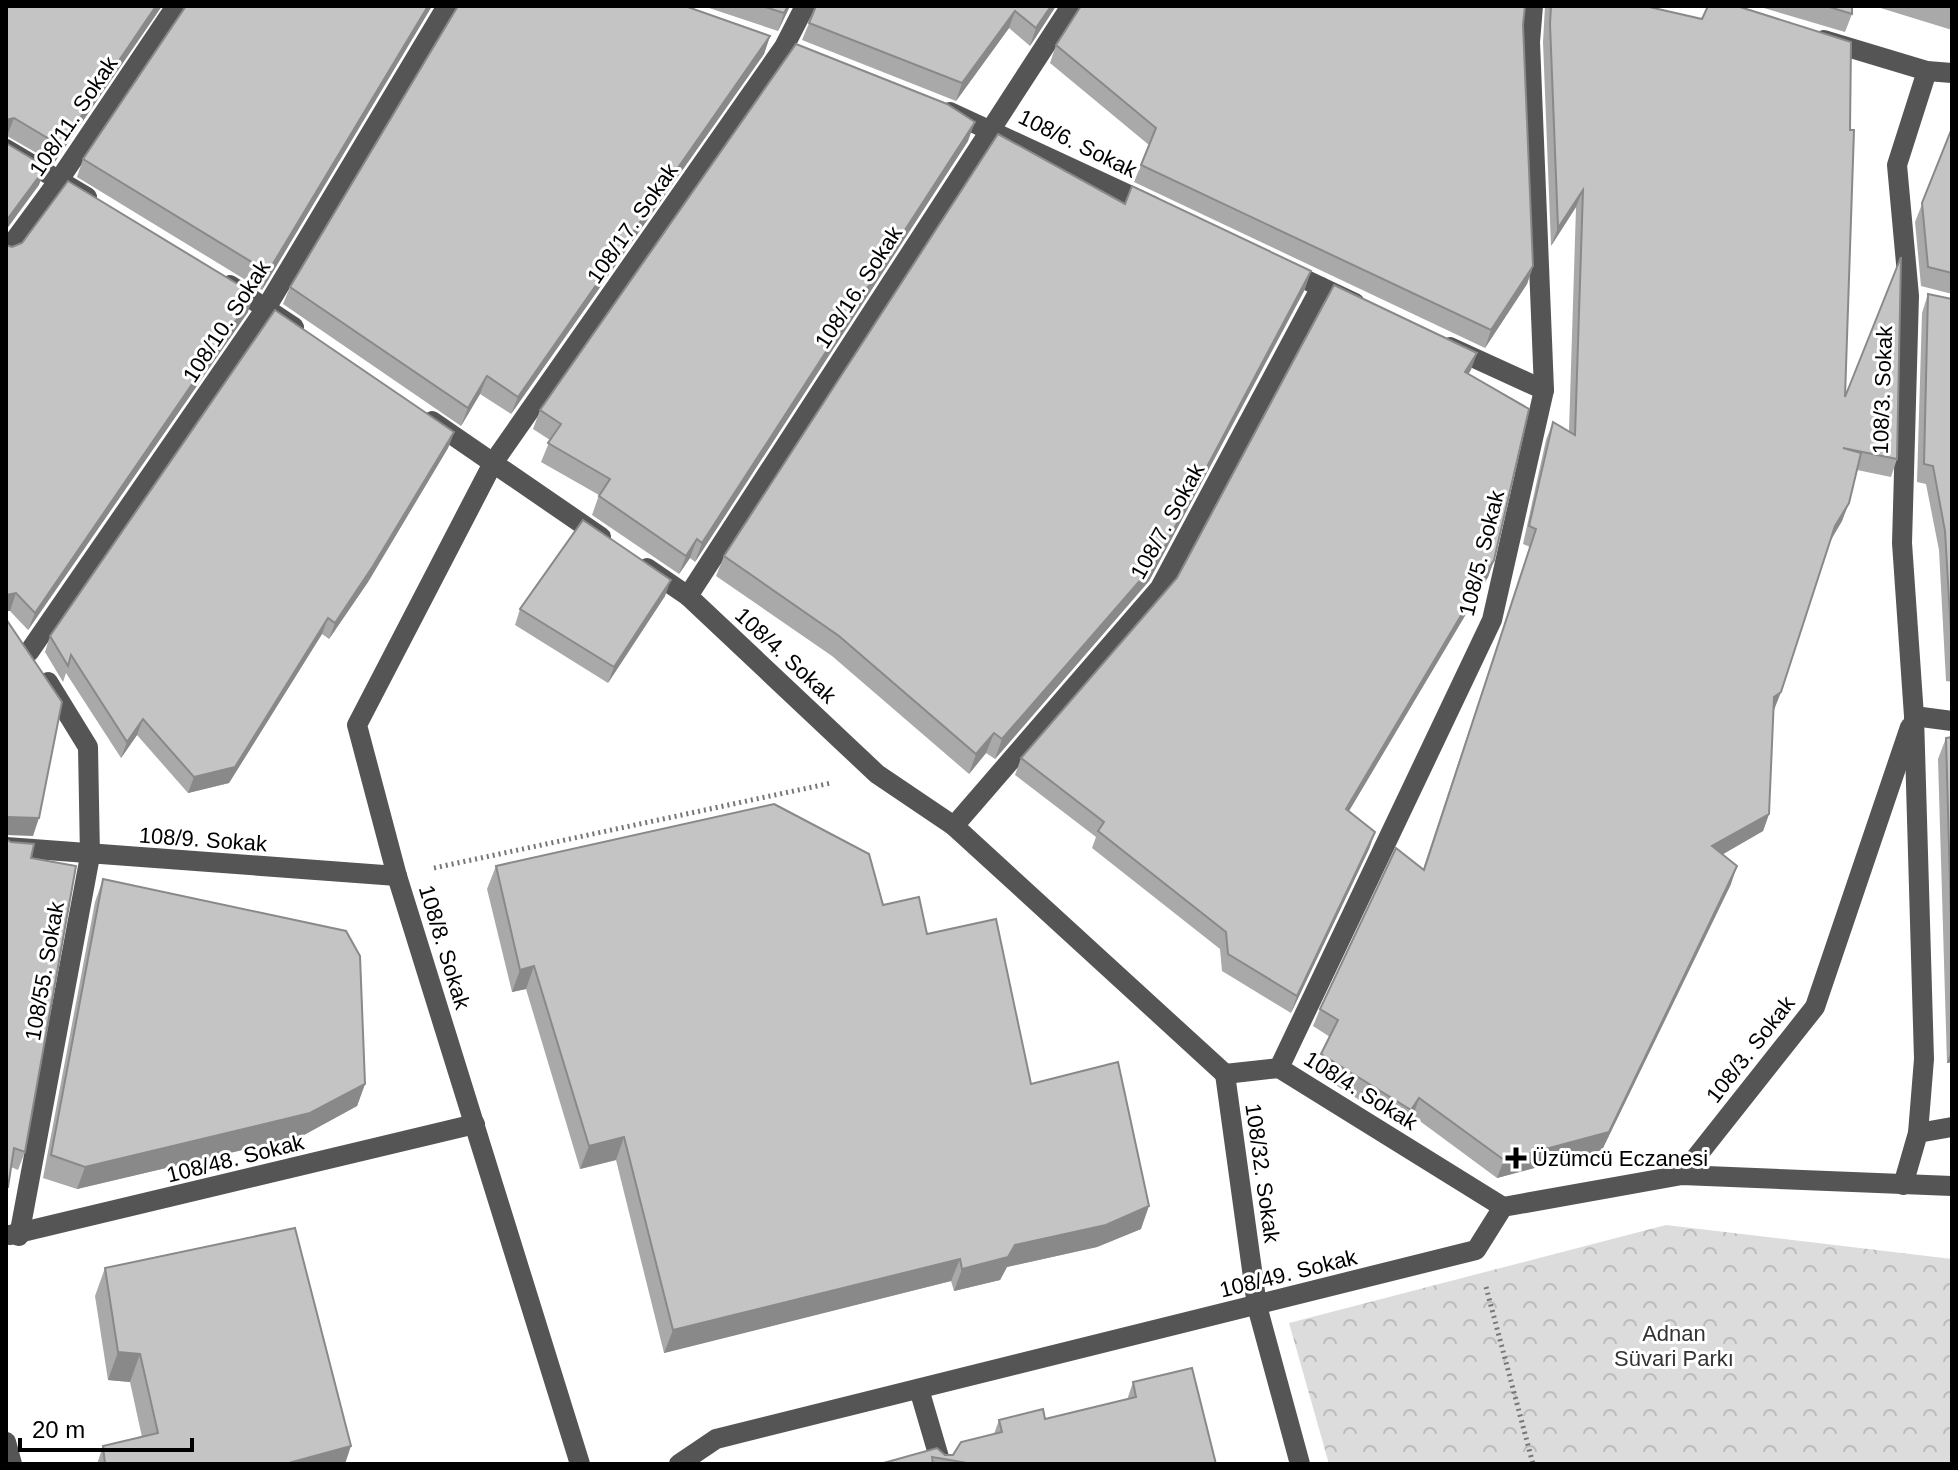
<svg xmlns="http://www.w3.org/2000/svg" width="1958" height="1470" viewBox="0 0 1958 1470" font-family="Helvetica,sans-serif">
<defs>
<pattern id="park-crowns" width="20" height="18" patternUnits="userSpaceOnUse" patternTransform="scale(2)"><rect width="20" height="18" fill="#dcdcdc"/><path d="M2 6a3 3 0 1 1 6 0M12 15a3 3 0 1 1 6 0" fill="none" stroke="#bbb"/></pattern>
</defs>
<rect width="100%" height="100%" fill="#fff"/>
<path fill="url(#park-crowns)" d="M1666,1225l286,34v205h-623l-40,-141z"/>
<g fill="none" stroke-linecap="round" stroke-linejoin="round">
<g stroke="#777" stroke-width="5" stroke-dasharray="2 4" stroke-linecap="butt">
<path d="M434,868l397,-85"/>
<path d="M1486,1287l47,177"/>
</g>
<g stroke="#555" stroke-width="20">
<path d="M1824,40l103,31 25,2"/>
<path d="M950,112l203,94"/>
<path d="M6,149l81,48"/>
<path d="M6,252l53,-72 117,-174"/>
<path d="M1283,269l72,34"/>
<path d="M230,285l64,42"/>
<path d="M1450,347l94,43"/>
<path d="M432,421l169,116"/>
<path d="M647,568l41,28 189,178 77,52 271,248 54,-6 224,139"/>
<path d="M688,596l383,-590"/>
<path d="M29,652l237,-344 181,-302"/>
<path d="M1914,716l38,5"/>
<path d="M954,826l206,-238 161,-301"/>
<path d="M6,847l391,29"/>
<path d="M1279,1068l213,-448 52,-230 -14,-348 3,-36"/>
<path d="M1225,1074l32,232 43,158"/>
<path d="M1918,1133l6,-74 -10,-343 -12,-173 7,-247 -12,-131 30,-94"/>
<path d="M1682,1175l133,-168 95,-280"/>
<path d="M1903,1185l15,-52 34,-6"/>
<path d="M10,1235l465,-111"/>
<path d="M19,1236l71,-380 -2,-109 -40,-65"/>
<path d="M919,1389l22,75"/>
<path d="M6,1442l6,22"/>
<path d="M580,1464l-183,-588 -40,-151 136,-262 291,-416 21,-41"/>
<path d="M679,1464l37,-25 760,-189 27,-43 179,-32 270,11"/>
</g>
</g>
<g fill="#a9a9a9">
<path d="M6,6h156l-108,157 -47,-27z"/>
<path d="M186,6h246l-170,284 -185,-113 6,-18z"/>
<path d="M703,6h87l-12,25z"/>
<path d="M816,6h240l-26,40 -21,-18 -53,73 -154,-61z"/>
<path d="M1545,6h100l200,391 52,62 -6,18 -34,-7 -15,51 -12,21 -49,150 -8,19 -4,103 -6,17 -40,23 8,30 -129,266 -105,28 -84,-62 -9,12 -89,-56 15,-35 -17,-11 7,-17 103,-140 107,-322 -7,-3 23,-104 7,-18 16,9 7,-224 -25,39 -8,-204z"/>
<path d="M1757,6h95v8l-7,18z"/>
<path d="M1874,6h78v24z"/>
<path d="M1523,25l10,241 -6,18 -42,64 -351,-166 15,-37 -99,-82 6,-18z"/>
<path d="M770,36l-6,18 -253,360 -31,-20 -19,32 -178,-122 7,-17z"/>
<path d="M1952,128v166l-31,-8 -6,-64z"/>
<path d="M968,141l-273,421 -5,-4 -11,16 -87,-59 7,-20 -58,-33 9,-22 -17,-11 7,-19z"/>
<path d="M1125,204l186,67 -7,20 -155,290 -154,178 -9,-6 -17,21 -137,-118 -116,-80 8,-20z"/>
<path d="M6,245l242,67 -220,318 -18,-19h-4z"/>
<path d="M1928,294l24,5v383l-6,-1 -7,-131 -13,-66 -9,-2 5,-169z"/>
<path d="M1471,370l-3,4 26,186 -6,17 -139,234 26,21 -6,17 -78,164 -69,-42 -2,-22 -128,-101 4,-11 -81,-62 6,-17z"/>
<path d="M454,432l-6,16 -80,134 -39,57 -7,-5 -93,149 -41,10 -51,-58 -16,23 -55,-85 -3,9 -18,-30 5,-16z"/>
<path d="M665,596l-57,87 -93,-58 5,-16z"/>
<path d="M1952,737v325l-5,1 -9,-304 8,-21z"/>
<path d="M31,858l-6,294 -7,18 -7,-3z"/>
<path d="M496,866l387,39 44,29 104,150 110,145 -44,18 -90,20 -7,13 -46,11 -3,-10 -287,72 -48,-193 -36,9 -54,-180 -14,3 -25,-103z"/>
<path d="M103,879l262,205 -8,22 -55,30 -225,53 -34,-11 52,-276z"/>
<path d="M105,1268l240,196h-248l6,-18 39,-9 -12,-55 -22,-2 -13,-84z"/>
<path d="M1133,1382l83,82h-336l73,-9 41,-21 5,-14 46,-1 82,-19z"/>
</g>
<g fill="#898989">
<path d="M156,6h6l-108,157 7,-17z"/>
<path d="M428,6h4l-170,284 6,-18z"/>
<path d="M788,6h2l-12,25 6,-18z"/>
<path d="M1051,6h5l-26,40 6,-18z"/>
<path d="M1015,11l-6,17 -53,73 6,-18z"/>
<path d="M770,36l-6,18 -253,360 7,-17z"/>
<path d="M14,118l-7,18h-1v-16z"/>
<path d="M975,122l-7,19 -273,421 7,-19z"/>
<path d="M46,167l-7,18 -33,45v-9z"/>
<path d="M1583,190l-7,17 -25,39 7,-18z"/>
<path d="M1533,266l-6,18 -42,64 6,-18z"/>
<path d="M1311,271l-7,20 -155,290 -154,178 7,-20z"/>
<path d="M254,294l-6,18 -220,318 7,-17z"/>
<path d="M1477,353l-6,17 -13,19 7,-17z"/>
<path d="M487,376l-7,18 -19,32 7,-18z"/>
<path d="M454,432l-6,16 -80,134 -39,57 6,-16z"/>
<path d="M1849,503l-7,18 -14,23 7,-18z"/>
<path d="M697,539l-7,19 -11,16 7,-18z"/>
<path d="M1494,560l-6,17 -148,249 6,-17z"/>
<path d="M671,580l-6,16 -57,87 6,-16z"/>
<path d="M16,593l-6,18h-4v-16z"/>
<path d="M328,618l-6,16 -93,149 -41,10 6,-16z"/>
<path d="M1781,692l-7,18 -7,5 7,-18z"/>
<path d="M143,719l-6,16 -16,23 6,-16z"/>
<path d="M994,733l-8,20 -17,21 7,-20z"/>
<path d="M1769,814l-6,17 -57,33 6,-18z"/>
<path d="M8,817l31,1 -6,18 -27,-1v-16z"/>
<path d="M1375,832l-6,17 -78,164 6,-17z"/>
<path d="M1737,866l-6,18 -129,266 -105,28 7,-18z"/>
<path d="M534,966l-8,23 -14,3 8,-22z"/>
<path d="M1952,1048v14l-5,1z"/>
<path d="M365,1084l-8,22 -55,30 -225,53 8,-22z"/>
<path d="M1419,1098l-6,18 -9,12 7,-18z"/>
<path d="M624,1137l-8,23 -36,9 9,-23z"/>
<path d="M1149,1206l-8,23 -44,18 -90,20 -7,13 -46,11 8,-22 53,-24z"/>
<path d="M960,1259l-9,22 -287,72 9,-23z"/>
<path d="M118,1352l22,2 -10,28 -22,-2z"/>
<path d="M351,1446l-6,18h-60z"/>
</g>
<g fill="#c4c4c4" stroke="#898989" stroke-width="2">
<path d="M6,6h150l-95,140 -47,-28 -8,2z"/>
<path d="M186,6h242l-160,266 -185,-113z"/>
<path d="M458,6h227l85,30 -252,361 -31,-21 -19,32 -178,-121z"/>
<path d="M762,6h26l-4,7z"/>
<path d="M816,6h235l-15,22 -21,-17 -53,72 -153,-60z"/>
<path d="M1081,6h444l-2,19 10,241 -42,64 -350,-165 15,-37 -100,-83z"/>
<path d="M1551,6h94l57,13 6,-13h29l114,36 -1,88h4l-9,267 56,-140 -4,202 -54,-11 18,5 -12,50 -14,23 -54,166 -7,5 -5,117 -57,32 25,20 -128,266 -105,28 -85,-62 -8,12 -90,-56 17,-34 -18,-11 76,-161 28,22 112,-341 -7,-3 24,-104 22,13 8,-245 -25,38 -8,-204z"/>
<path d="M1826,6h26v8z"/>
<path d="M796,44l151,60 28,18 -273,421 -5,-4 -11,17 -87,-60 11,-17 -62,-36 13,-19 -21,-14z"/>
<path d="M1952,128v145l-24,-6 -6,-64z"/>
<path d="M998,134l127,70 7,-18 179,85 -154,290 -155,178 -8,-6 -18,21 -137,-118 -115,-80z"/>
<path d="M6,143l40,24 -40,54z"/>
<path d="M68,181l186,113 -219,319 -19,-20 -10,2v-350l6,2 10,-4z"/>
<path d="M1334,285l143,68 -12,19 64,37 -35,151 -148,249 29,23 -78,164 -69,-42 -2,-22 -128,-101 6,-9 -83,-64 156,-180z"/>
<path d="M1928,294l24,5v351l-7,-119 -12,-65 -9,-2z"/>
<path d="M275,310l179,122 -81,134 -38,57 -7,-5 -93,149 -41,10 -51,-58 -16,23 -56,-87 -3,11 -18,-30z"/>
<path d="M583,520l88,60 -57,87 -94,-58z"/>
<path d="M6,619l56,83 -23,116 -31,-1 -2,2z"/>
<path d="M1952,737v220l-6,-219z"/>
<path d="M774,804l95,50 14,51 36,-8 8,37 69,-15 35,165 87,-22 31,144 -43,19 -91,20 -7,12 -46,12 -2,-10 -287,71 -49,-193 -35,9 -55,-180 -14,4 -24,-104z"/>
<path d="M6,839l5,3 23,2 -3,14 45,8 -51,286 -11,-4 -6,39h-2z"/>
<path d="M103,879l243,52 14,25 5,128 -55,29 -225,54 -34,-12z"/>
<path d="M295,1228l56,218 -66,18h-180l-2,-18 55,-13 -18,-79 -22,-2 -13,-84z"/>
<path d="M1192,1368l24,96h-243l-41,-7 1,7h-53l57,-16 8,7h8l8,-13 41,-10 -3,-12 44,-11 2,10 91,-22 -3,-15z"/>
</g>
<path fill="#000" stroke="#fff" stroke-width="3" d="M1512 1146h8v8h8v8h-8v8h-8v-8h-8v-8h8z"/>
<g text-anchor="middle" stroke-width="6" stroke-linejoin="round" paint-order="stroke">
<g font-size="22" fill="#000" stroke="#fff">
<text transform="translate(73 116) rotate(-56)" y="8">108/11. Sokak</text>
<text transform="translate(1078 143) rotate(26)" y="8">108/6. Sokak</text>
<text transform="translate(632 223) rotate(-55)" y="8">108/17. Sokak</text>
<text transform="translate(858 287) rotate(-57)" y="8">108/16. Sokak</text>
<text transform="translate(226 321) rotate(-57)" y="8">108/10. Sokak</text>
<text transform="translate(1882 390) rotate(-88)" y="8">108/3. Sokak</text>
<text transform="translate(1167 521) rotate(-61)" y="8">108/7. Sokak</text>
<text transform="translate(1481 553) rotate(-76)" y="8">108/5. Sokak</text>
<text transform="translate(786 655) rotate(43)" y="8">108/4. Sokak</text>
<text transform="translate(203 839) rotate(4)" y="8">108/9. Sokak</text>
<text transform="translate(445 947) rotate(73)" y="8">108/8. Sokak</text>
<text transform="translate(44 971) rotate(-80)" y="8">108/55. Sokak</text>
<text transform="translate(1750 1049) rotate(-52)" y="8">108/3. Sokak</text>
<text transform="translate(1361 1090) rotate(32)" y="8">108/4. Sokak</text>
<text transform="translate(235 1158) rotate(-14)" y="8">108/48. Sokak</text>
<text transform="translate(1263 1173) rotate(82)" y="8">108/32. Sokak</text>
<text transform="translate(1288 1273) rotate(-14)" y="8">108/49. Sokak</text>
</g>
<g font-size="22" fill="#000" stroke="#fff" text-anchor="start">
<text x="1532" y="1166">Üzümcü Eczanesi</text>
</g>
<g font-size="22" fill="#333" stroke="#fff">
<text x="1674" y="1341">Adnan<tspan x="1674" dy="25">Süvari Parkı</tspan></text>
</g>
</g>
<rect width="1958" height="1470" fill="none" stroke="#000000" stroke-width="16"/>
<path d="M20 1438v12h172v-12" fill="none" stroke="#000000" stroke-width="4"/>
<text x="32" y="1438" font-size="24" fill="#000000" stroke="#ffffff" stroke-width="6" paint-order="stroke">20 m</text>
</svg>
